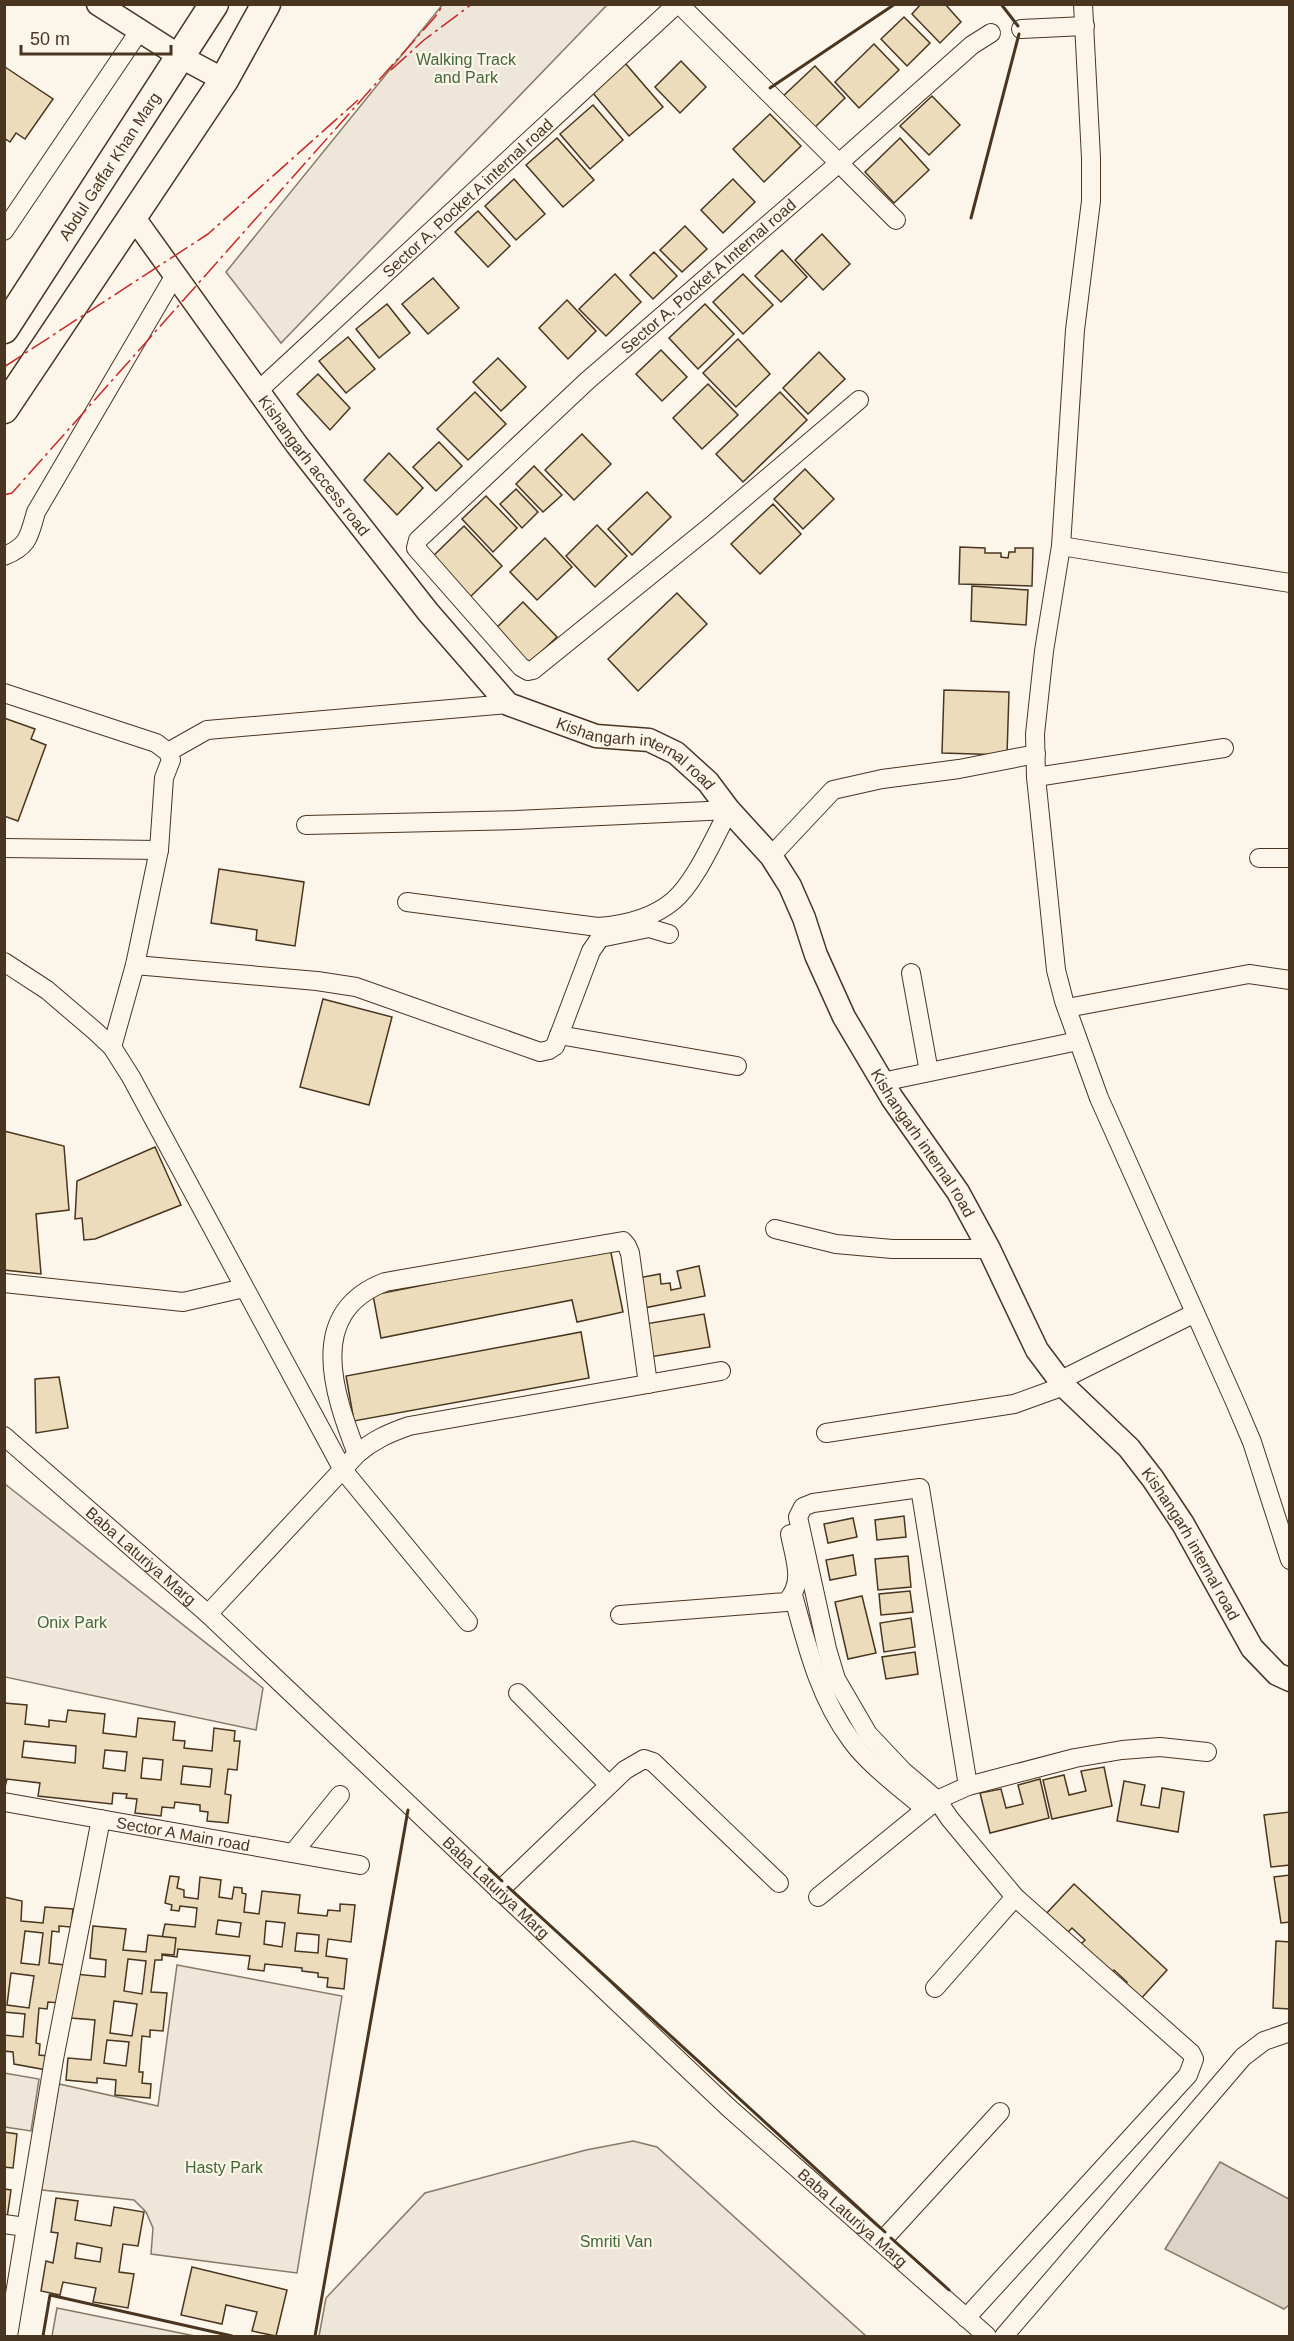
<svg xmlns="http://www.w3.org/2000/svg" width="1294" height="2341" viewBox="0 0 1294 2341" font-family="Arial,sans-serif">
<rect width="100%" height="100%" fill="#fbf6e9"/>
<g fill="#ede6d9" stroke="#887966" stroke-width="1.5">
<path d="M443,4l164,1 -326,338 -55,-71z"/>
<path d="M5,1484l258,204 -7,42 -251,-53z"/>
<path d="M177,1965l165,31 -45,277 -146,-19 2,-26 -7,-16 -12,-12 -101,-11 17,-107 108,24z"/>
<path d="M4,2073l35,6 -8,52 -26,-4z"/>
<path d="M633,2141l24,6 209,189h-547l7,-38 99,-105 161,-43z"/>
<path d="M57,2308l138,28h-143z"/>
</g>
<path fill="#dcd4c6" stroke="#887966" stroke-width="1.5" d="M1220,2162l69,37v106l-5,4 -119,-60z"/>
<g fill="#ecdcbc" stroke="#4a3520" stroke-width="1.5" fill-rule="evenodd">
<path d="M921,4h24l16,18 -21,21 -28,-29z"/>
<path d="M904,17l26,26 -23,23 -26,-27z"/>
<path d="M874,44l25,26 -40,38 -24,-26z"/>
<path d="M681,61l25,26 -26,26 -25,-26z"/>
<path d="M625,63l38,44 -34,29 -37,-44z"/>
<path d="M815,66l30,32 -34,33 -31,-32z"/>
<path d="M5,67l48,32 -28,40 -9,-6 -6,9 -6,-4z"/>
<path d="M932,96l28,29 -31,30 -29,-29z"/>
<path d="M593,105l30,35 -33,29 -30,-35z"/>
<path d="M770,114l31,32 -37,36 -31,-33z"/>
<path d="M557,138l37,42 -31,27 -37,-42z"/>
<path d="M900,138l29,32 -35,33 -29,-31z"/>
<path d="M514,179l31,35 -29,26 -31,-34z"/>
<path d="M733,179l22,23 -32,31 -22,-23z"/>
<path d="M478,211l32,35 -22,21 -33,-35z"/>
<path d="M685,226l22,23 -25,23 -22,-22z"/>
<path d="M822,234l28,30 -27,26 -28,-30z"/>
<path d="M782,250l25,27 -26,25 -26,-26z"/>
<path d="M654,252l23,24 -24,23 -23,-24z"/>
<path d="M615,274l26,28 -35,34 -27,-27z"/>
<path d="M743,274l30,31 -30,29 -30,-32z"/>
<path d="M433,278l26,30 -31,26 -26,-30z"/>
<path d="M567,300l29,31 -28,28 -29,-31z"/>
<path d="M387,304l23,29 -31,25 -23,-29z"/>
<path d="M705,304l29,30 -36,35 -29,-31z"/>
<path d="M348,337l27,32 -29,24 -27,-32z"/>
<path d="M738,339l32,35 -34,33 -33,-34z"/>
<path d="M661,350l26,27 -25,24 -26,-27z"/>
<path d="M819,352l26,27 -37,35 -25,-26z"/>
<path d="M498,358l28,29 -25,24 -28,-29z"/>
<path d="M318,374l32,34 -20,22 -33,-36z"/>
<path d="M708,384l30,31 -36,34 -29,-31z"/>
<path d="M475,392l31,32 -38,36 -31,-31z"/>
<path d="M780,392l27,28 -64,62 -27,-28z"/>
<path d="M582,434l29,30 -37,36 -29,-30z"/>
<path d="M439,442l23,24 -26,25 -23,-24z"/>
<path d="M389,453l34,35 -26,27 -33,-35z"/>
<path d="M534,466l28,29 -19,17 -27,-28z"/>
<path d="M805,469l29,30 -31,30 -29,-30z"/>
<path d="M516,489l22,23 -16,16 -22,-24z"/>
<path d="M647,492l24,25 -39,38 -24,-26z"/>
<path d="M486,496l31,32 -24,24 -31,-33z"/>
<path d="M773,504l28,30 -41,40 -29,-30z"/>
<path d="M597,525l30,31 -32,31 -29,-31z"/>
<path d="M464,526l38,40 -35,34 -38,-40z"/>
<path d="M545,538l27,29 -35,33 -27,-28z"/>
<path d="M960,547l25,1v5h16v4l7,1 1,-6h6v-4h18l-1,38 -73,-2z"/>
<path d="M972,586l56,4 -2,35 -55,-4z"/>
<path d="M677,593l30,31 -69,67 -30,-32z"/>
<path d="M523,602l34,35 -33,31 -33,-35z"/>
<path d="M944,690l65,2 -2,63 -65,-2z"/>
<path d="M4,718l31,11 -4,10 15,6 -28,76 -14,-5z"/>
<path d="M219,869l85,13 -9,64 -39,-6 1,-10 -46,-7z"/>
<path d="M323,999l69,18 -23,88 -69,-18z"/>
<path d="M4,1131l60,15 5,64 -33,4 5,60 -37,-4z"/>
<path d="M155,1147l26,58 -86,34 -11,1 -2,-22 -7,1 2,-38z"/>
<path d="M610,1248l13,64 -46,10 -5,-22 -191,38 -8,-43z"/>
<path d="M699,1266l6,30 -61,12 -6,-30 22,-4 1,10 9,-1 1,7 10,-2 -4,-17z"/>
<path d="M704,1314l6,33 -60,10 -5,-33z"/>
<path d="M581,1332l8,46 -235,43 -8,-45z"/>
<path d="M59,1377l9,51 -32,5 -1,-54z"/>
<path d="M904,1516l2,21 -29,3 -2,-20z"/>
<path d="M853,1518l4,19 -29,6 -4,-19z"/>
<path d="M853,1555l3,20 -26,5 -4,-20z"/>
<path d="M908,1556l3,31 -33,3 -3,-31z"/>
<path d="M910,1591l3,21 -32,3 -2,-21z"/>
<path d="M862,1596l14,57 -28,6 -13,-57z"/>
<path d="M911,1618l4,29 -31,5 -4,-29z"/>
<path d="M915,1652l3,22 -32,5 -4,-22z"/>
<path d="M4,1703l23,2 -2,19 24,3v-7l17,2 2,-12 37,4 -2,19 33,4 2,-19 37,4 -2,18 12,1 -1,7 28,3 2,-23 21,3 -1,10h6l-3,29 -9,-1 -3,25 6,1 -3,28 -21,-2 1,-9 -8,-1v-6l-25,-3 -1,6 -12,-1 -1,9 -26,-3 2,-14 -11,-1 1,-4 -14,-1 -1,11 -74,-8 2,-13 -33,-4 -3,12zM24,1741l52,5 -1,17 -53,-6zM105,1750l22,2 -2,19 -22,-3zM143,1758l20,2 -2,20 -20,-2zM183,1766l29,3 -2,18 -29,-3z"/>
<path d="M1104,1767l8,39 -60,13 -9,-39 21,-5 5,20 17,-4 -5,-20z"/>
<path d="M1040,1779l9,39 -59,15 -10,-40 21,-4 5,19 17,-4 -5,-19z"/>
<path d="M1124,1781l21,4 -4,20 18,3 3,-20 22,4 -6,40 -61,-11z"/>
<path d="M1290,1812v53l-19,2 -7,-52z"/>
<path d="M1290,1875v47l-9,1 -7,-46z"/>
<path d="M170,1876l9,1 -2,11 7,2v7l14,2 2,-22 21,3 -2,17 13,2 2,-12 8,1v5l4,1 -2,18 15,2 3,-23 38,4 -2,18 29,3 1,-6 12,1v-7l15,1 -4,37 -23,-3 -2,17 21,3 -3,30 -17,-2 1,-9 -10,-1v-4l-16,-2v-3l-37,-4 -1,7 -16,-2 2,-13 -72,-7 -1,8 -30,-4 3,-15h12l3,-14 30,3 2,-19 -17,-2 -1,5 -8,-1 1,-5 -7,-2zM218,1920l23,3 -2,14 -23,-3zM266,1921l19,2 -3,24 -18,-3zM297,1933l22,2 -1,18 -23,-2z"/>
<path d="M1074,1884l93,86 -29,32 -16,-14 5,-6 -13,-12 -5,6 -31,-29 7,-7 -13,-12 -7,7 -21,-19z"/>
<path d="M4,1897l18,4 -1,20 22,2 2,-16 28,2 -2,18 -12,-1v6l-7,-1 -3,32 15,2 -4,38 -12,-1 -1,7 -8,-1 -3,35 4,1 -1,11 9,1 -1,14 -33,-6 -1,-12 -9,-1v-16l19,2 2,-23 -21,-2zM25,1931l18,2 -4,32 -18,-2zM11,1973l23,3 -5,32 -22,-3z"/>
<path d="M93,1926l33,3 -3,21 23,2 2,-17 28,3 -2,17 -12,-1v6h-7l-4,32 16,1 -4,38 -13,-1v7l-8,-1 -3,36h4l-1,11 9,1 -1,14 -35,-3 1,-15 -19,-2v5l-31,-3 2,-22 23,2 4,-40 -24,-2 4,-44 30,3 1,-17 -16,-2zM128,1959l18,2 -4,33 -18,-3zM114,2001l23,3 -5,32 -22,-3zM107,2040l22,2 -3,24 -22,-3z"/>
<path d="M1276,1941l14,1v67l-17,-1z"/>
<path d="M4,2132l13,2 -4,34 -9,-1z"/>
<path d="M4,2189l7,1 -4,28h-3z"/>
<path d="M56,2198l22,3 -3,19 36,6 3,-19 30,5 -6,34 -15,-2 -4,28 15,2 -6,34 -35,-6 3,-14 -33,-6 -3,13 -19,-4 5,-30 7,2 5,-30 -7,-1zM77,2243l25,5 -2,14 -25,-4z"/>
<path d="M192,2267l95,23 -11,46 -24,-5 5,-19 -31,-7 -4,19 -41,-9z"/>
</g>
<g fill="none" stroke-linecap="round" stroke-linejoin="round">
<defs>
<g id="minor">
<path d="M679,4l160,159 -252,218 -169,159 -2,8 105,119 7,4 5,-1 178,-144 148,-126"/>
<path d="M1083,4l8,154v43l-16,129 -14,216 -17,105 -9,83 1,43 20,193 8,31 35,97 136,304 17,40 38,118"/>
<path d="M1021,29l64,-3"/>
<path d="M896,220l-57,-57 133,-118 19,-12"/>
<path d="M4,231l136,-201"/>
<path id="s1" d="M258,391l419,-387"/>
<path d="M1061,546l229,37"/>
<path d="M4,556c25,-10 25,-20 32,-44l139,-237"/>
<path d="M4,693l152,50 12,9 3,8 -7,18 -5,72 -24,115 -23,82"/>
<path d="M168,752l39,-22 301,-26"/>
<path d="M1036,777l188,-29"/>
<path d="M306,825l210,-5 213,-10"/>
<path d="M4,848l155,2"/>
<path d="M771,856l62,-66 49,-11 77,-10 77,-15"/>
<path d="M1259,858h31"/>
<path d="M407,902l191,25c25,-2 55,-9 75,-26 22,-18 42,-65 56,-91"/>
<path d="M4,962l43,28 48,41 17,16 19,30 212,393 125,152"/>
<path d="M135,965l182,16 39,6 184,65 9,-2 6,-4 36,-95 9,-13 49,-10 20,6"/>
<path d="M911,973l18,99"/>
<path d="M1067,1008l182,-34 41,6"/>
<path d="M559,1035l178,31"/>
<path d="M882,1082l196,-41"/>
<path d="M775,1229l61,15 56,5h97"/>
<path d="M4,1283l179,19 61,-14"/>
<path d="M1059,1381l136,-68"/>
<path d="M826,1433l188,-29 50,-18"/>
<path id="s2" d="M4,1436l204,178 521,494 258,228"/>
<path d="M357,1454c-23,-60 -52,-141 28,-172l238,-41 4,5 3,7 18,131"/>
<path d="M793,1595c14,51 26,102 58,145 18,25 50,48 74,69"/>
<path d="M208,1614l149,-160c16,-14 32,-21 52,-28l312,-55"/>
<path d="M620,1615l166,-13c20,-19 8,-45 4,-68"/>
<path d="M518,1693l91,92"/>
<path id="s3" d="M4,1802l356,63"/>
<path d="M293,1853l47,-58"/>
<path d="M499,1891l126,-121 19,-11 9,3 126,121"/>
<path d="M818,1897l119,-97 31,-14 107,-28 47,-8 38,-3 47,5"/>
<path d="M935,1988l80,-91"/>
<path d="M4,2224l21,3"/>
<path d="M881,2242l119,-130"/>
<path d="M966,2318l222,-243 6,-16 -3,-6 -176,-156 -65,-78 -13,-19 -34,-29 -35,-37 -32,-55 -9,-30 -29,-132 5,-10 10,-4 107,-15 48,298"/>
<path d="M8,2336l46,-277 47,-240"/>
<path d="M1004,2336l239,-279 21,-16 26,-9"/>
</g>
<g id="tertiary">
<path d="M98,4l83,53 43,23"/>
<path id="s4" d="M134,218l163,227 131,167 80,92 88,32 53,4 27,13 32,29 21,28 42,46 19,30 14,32 12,37 28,62 48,81 66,94 31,57 48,101 27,36 65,62 24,31 30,45 69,124 25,26 13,6"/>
</g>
<g id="primary">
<path id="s5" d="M4,329l210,-325"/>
<path d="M4,409l220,-329 42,-76"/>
</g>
</defs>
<use href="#minor" stroke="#4a3520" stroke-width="20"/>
<use href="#tertiary" stroke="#4a3520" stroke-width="25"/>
<use href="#primary" stroke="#4a3520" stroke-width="31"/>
<use href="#minor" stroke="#fbf6e9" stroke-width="18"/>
<use href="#tertiary" stroke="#fbf6e9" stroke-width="22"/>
<use href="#primary" stroke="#fbf6e9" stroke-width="28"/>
<g stroke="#4a3520" stroke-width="3">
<path d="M1001,4l17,22"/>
<path d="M770,88l125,-84"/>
<path d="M971,218l48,-184"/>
<path d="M489,1869l13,12"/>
<path d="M508,1887l377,345"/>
<path d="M891,2238l58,52"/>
<path d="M43,2336l7,-41 182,41"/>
<path d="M315,2336l93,-526"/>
</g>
<g stroke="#c62828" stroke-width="1.5" stroke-dasharray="21 4.5 3 4.5" stroke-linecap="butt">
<path d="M391,70l33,-30 48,-36"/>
<path d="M4,367l204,-133 150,-134"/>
<path d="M4,495l8,-2 423,-476 9,-13"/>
</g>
</g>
<g text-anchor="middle" stroke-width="4.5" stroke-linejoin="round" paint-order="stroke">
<g font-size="16" fill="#436837" stroke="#fbf6e9">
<text x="466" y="65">Walking Track<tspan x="466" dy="18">and Park</tspan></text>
<text x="72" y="1628">Onix Park</text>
<text x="224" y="2173">Hasty Park</text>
<text x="616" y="2247">Smriti Van</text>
</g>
<g font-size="16" fill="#4a3520" stroke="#fbf6e9">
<text dy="6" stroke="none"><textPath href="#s5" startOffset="194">Abdul Gaffar Khan Marg</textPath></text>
<text dy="6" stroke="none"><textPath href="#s1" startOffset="285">Sector A, Pocket A internal road</textPath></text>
<text transform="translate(708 276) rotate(-41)" y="6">Sector A, Pocket A Internal road</text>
<text dy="6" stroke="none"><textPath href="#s4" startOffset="306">Kishangarh access road</textPath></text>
<text dy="6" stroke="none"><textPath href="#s4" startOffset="753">Kishangarh internal road</textPath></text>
<text dy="6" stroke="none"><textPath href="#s4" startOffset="1257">Kishangarh internal road</textPath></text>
<text dy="6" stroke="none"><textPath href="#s4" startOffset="1743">Kishangarh internal road</textPath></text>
<text dy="6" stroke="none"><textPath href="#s2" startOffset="182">Baba Laturiya Marg</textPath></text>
<text dy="6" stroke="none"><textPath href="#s3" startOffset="182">Sector A Main road</textPath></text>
<text dy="6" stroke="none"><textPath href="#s2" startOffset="668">Baba Laturiya Marg</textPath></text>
<text dy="6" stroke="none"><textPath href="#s2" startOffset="1154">Baba Laturiya Marg</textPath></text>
</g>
</g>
<rect width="1294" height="2341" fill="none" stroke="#4a3520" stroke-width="12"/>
<path d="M21 45v9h150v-9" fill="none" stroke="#4a3520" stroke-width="3"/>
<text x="30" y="45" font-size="18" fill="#4a3520" stroke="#fbf6e9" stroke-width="4.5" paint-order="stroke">50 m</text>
</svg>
